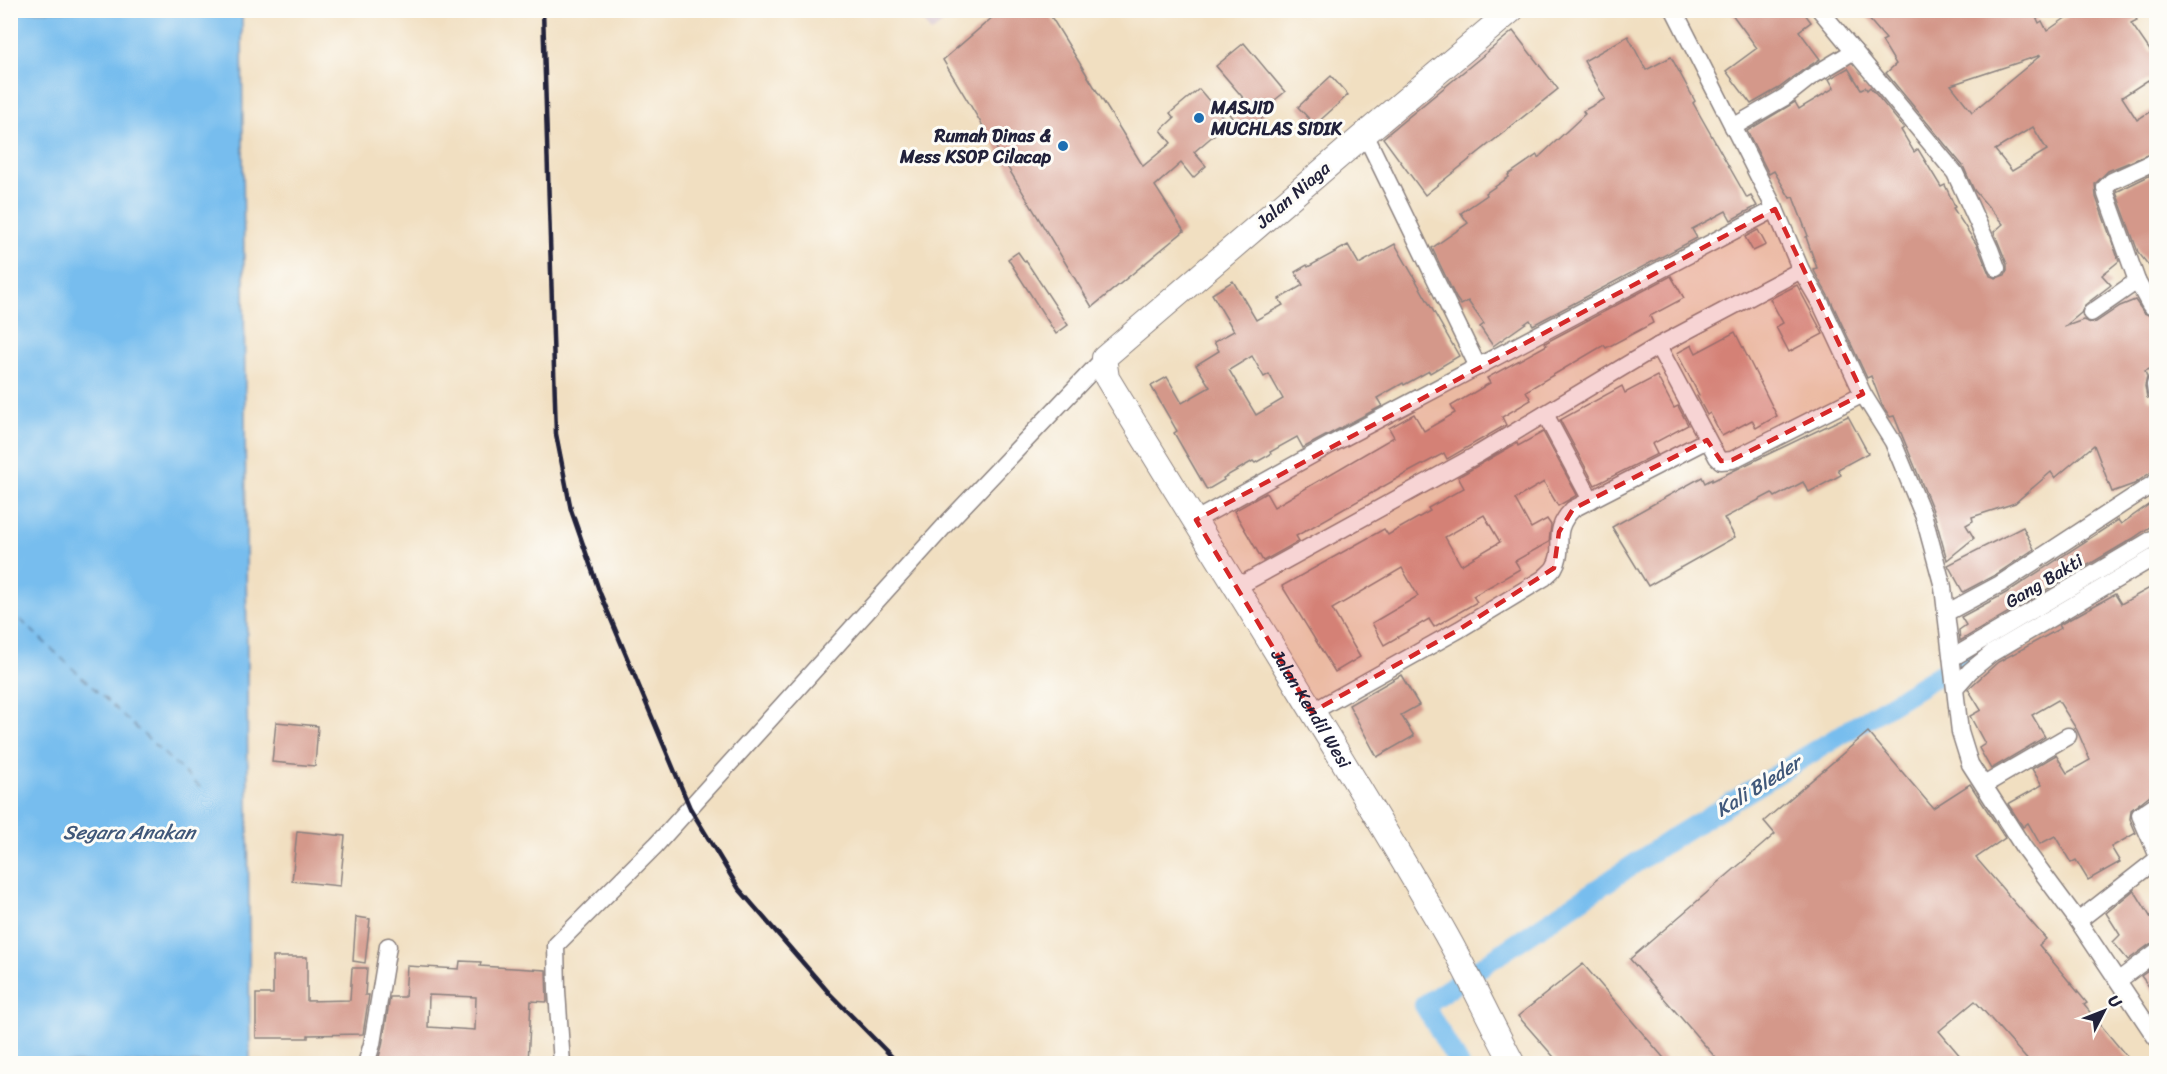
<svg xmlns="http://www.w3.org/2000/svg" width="2167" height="1074" viewBox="0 0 2167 1074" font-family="Sriracha,sans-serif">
<rect width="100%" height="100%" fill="#fdfcf7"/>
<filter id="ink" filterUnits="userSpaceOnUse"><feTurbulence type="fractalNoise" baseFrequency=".0167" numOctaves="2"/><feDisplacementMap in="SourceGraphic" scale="12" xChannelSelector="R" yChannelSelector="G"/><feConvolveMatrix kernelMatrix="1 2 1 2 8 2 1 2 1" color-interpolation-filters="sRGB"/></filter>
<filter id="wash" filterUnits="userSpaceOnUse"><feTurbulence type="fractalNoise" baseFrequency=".008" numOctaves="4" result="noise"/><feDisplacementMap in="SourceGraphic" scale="24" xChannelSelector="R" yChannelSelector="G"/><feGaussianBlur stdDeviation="1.35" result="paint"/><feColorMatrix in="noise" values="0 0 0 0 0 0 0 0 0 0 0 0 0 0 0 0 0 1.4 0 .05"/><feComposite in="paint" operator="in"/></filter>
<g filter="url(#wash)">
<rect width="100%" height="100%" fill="#f1dfc1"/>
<path fill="#d2bdc8" d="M917,11h41l-27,22z"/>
<path fill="#77bdee" stroke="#4c7094" stroke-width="1.5" d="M10,11h232l8,1052h-239z"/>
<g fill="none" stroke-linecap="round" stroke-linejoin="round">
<path stroke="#77bdee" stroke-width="20" d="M1459,1064l-35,-59 249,-167 295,-181"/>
<path stroke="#40587a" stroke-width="1.5" stroke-dasharray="8 6" stroke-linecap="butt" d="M10,610l194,181"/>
</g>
<g id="blocks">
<g fill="#d4988a" fill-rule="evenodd">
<path d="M1001,10h46l96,156 28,-23 -10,-13 13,-12 -4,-5 29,-24 29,34 -34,29 12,14 -13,12 -12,-15 -26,23 29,45 -92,76 -149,-247z"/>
<path d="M1729,10h73l9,12 -12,9 21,28 -17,11 -24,18 -28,16 -25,-33 31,-23z"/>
<path d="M1861,10h172l6,13 3,-2 5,10 30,-21h54l6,10 -6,3 20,29 6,-4v45l-9,-13 -26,17 15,23 20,-13v44l-49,20 -13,13 1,13 23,64 -17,14 9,10 -26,20 -4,8 -17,14 19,-7 8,3 5,-1 24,-16 15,-6 9,13 13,6v47l-12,5 2,6 -2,9 2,12 9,4 1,3v67l-7,1 -16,11 -22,8 -18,-47 -39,33 -4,-6 -36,31 -43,14 1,4 -7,4 8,13 -27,22 -13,-47 -40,-97 -4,1 -8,-12 -11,-29 -4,2 -36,-77 -18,-32 4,-1 -11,-31 2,-1 -15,-39 -3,1 -16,-27 -5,3 -22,-43 48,-29 4,7 35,-21 -5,-9 19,-11 13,21 4,-2 2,3 3,-3 34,41 -3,2 13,22 4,-3 23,38 4,-2 10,22 -2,1 24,37 13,31 6,2 9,-3 2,-5v-6l-13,-32 9,-8 -29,-34 -11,-24 -77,-93 10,-9 -14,-23 4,-2zM2041,55l-69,57 -21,-27zM2033,127l14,23 -35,21 -17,-21z"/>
<path d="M1513,31l45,58 -133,106 -42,-57z"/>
<path d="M1628,36l18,34 25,-13 24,44 -2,2 54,95 4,-2 6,10 -26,14 -5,-9 -34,18 5,9 -164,87 -3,-5 -37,26 -13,-19 4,-3 -16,-23 -7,4 -5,-7 -24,-50 36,-25 -7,-10 26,-18 -1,-2 23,-16 -1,-2 29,-20 1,3 47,-44 -2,-3 22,-12 -21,-38z"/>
<path d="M1244,43l41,49 -24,19 4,5 -20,16 -16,-18 16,-14 -29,-34z"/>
<path d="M1331,76l17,19 -33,30 -17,-18z"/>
<path d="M2157,172v104l-19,-24 -22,-60z"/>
<path d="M1758,230l8,15 -13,6 -8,-14z"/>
<path d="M1395,244l64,112 -29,17 -1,-2 -25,14 -1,-2 -26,15 5,8 -79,42 -6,-11 -27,15 1,2 -16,9 -2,-2 -30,17 1,2 -17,10 -33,-57 3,-2 -26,-45 16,-9 15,26 28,-16 -14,-22 23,-14 -5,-9 20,-11 -22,-37 21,-13 23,39 27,-15 -4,-6 24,-14 -8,-13 12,-7 1,2 40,-22 11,19zM1252,356l12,21 5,-3 14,25 -27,16 -27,-45z"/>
<path d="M1018,252l7,10 1,-1 42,64 -12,9 -48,-75z"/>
<path d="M1671,276l13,22 -34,18 3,7 -47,25 -2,-3 -78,46 5,9 -29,17 4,8 -59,34 -3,-6 -37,20 -111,63 3,5 -36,20 -29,-50 32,-18 8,14 120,-70 -5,-9 25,-14 10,17 31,-18 -4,-7 39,-23 -3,-5 60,-33 -2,-2z"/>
<path d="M1797,285l26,49 -34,18 -13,-25 7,-4 -13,-24z"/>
<path d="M1735,332l42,84 -21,12 -4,-8 -30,16 -12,-23 -3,2 -10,-19 2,-1 -22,-42 15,-8 4,8z"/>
<path d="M1657,376l17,32 4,-2 10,19 -36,19 5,10 -62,31 -35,-65 62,-34 3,7z"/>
<path d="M1848,416l20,37 -30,16 3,6 -32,17 -6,-10 -28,15 -3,-4 -48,25 11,19 -87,49 -36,-59 90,-50 3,6 7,-4v2z"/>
<path d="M1543,432l34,63 -19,11 -14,-24 -29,17 16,29 16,-9 4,6 -2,17 -34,19 5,8 -47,27 4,6 -43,25 -5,-8 -45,26 -12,-22 46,-27 -16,-28 -70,41 28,48 -25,15 -53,-86 102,-57 4,6 42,-24 -2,-3 36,-20 -6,-11 59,-34 1,3zM1484,515l16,27 -39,23 -16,-28z"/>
<path d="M2157,499v23l-25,17 -172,102 -1,-11 7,-5 -5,-8 45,-24 112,-73 3,4z"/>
<path d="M2023,527l11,22 -39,26 -32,17 -15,-27z"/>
<path d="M2157,584v210l-7,1 -19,15 -1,9 6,14 -25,14 9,15 -32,18 -12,-20 -5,3 -16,-27 -15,8 -12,-21 -5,4 -15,-23 34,-19 -10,-16 24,-14 11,18 23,-13 -13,-30 -19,-30 -26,15 13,22 -54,32 -12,-21 6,-4 -15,-28 11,-6 -13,-21 30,-27 63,-34 -2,-3 13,-7 43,-24 6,10z"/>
<path d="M1401,675l18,30 -18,10 13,21 -37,21 -28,-52z"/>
<path d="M276,722l42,4 -3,40 -43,-4z"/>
<path d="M1868,732l65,76 37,-24 35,54 -29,20 70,81 -7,6 48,58 -3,2 49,59h-102l-56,-63 -36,30 28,33h-246l-91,-105 145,-125 -11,-13z"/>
<path d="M297,831l48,5 -5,50 -48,-5z"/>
<path d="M2134,890l17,28 6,-4v28l-7,2 -22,16 -15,-18 7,-7 -14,-22z"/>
<path d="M356,917l14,2 -5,44 -12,-2z"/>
<path d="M273,957h34v44l43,-1 2,-32h15l-2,27h4l-6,39 -55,1v3h-52v-44h17z"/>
<path d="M460,961l21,1 -1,4 66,4 1,32 -16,-1 -3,63h-151l5,-18 8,-49h15l2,-31 52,3zM429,995l47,2 -1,33 -47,-3z"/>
<path d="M1583,964l86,100h-109l-42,-48z"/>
<path d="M2157,965v32l-16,-21z"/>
</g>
</g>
</g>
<g filter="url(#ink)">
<use href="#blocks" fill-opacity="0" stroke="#8a807e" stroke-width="1.5"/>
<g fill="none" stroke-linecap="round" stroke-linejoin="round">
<defs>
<g id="street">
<path d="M1674,10l101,199 26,61 21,36 41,88 30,48 31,75 19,70 17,145 10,32 54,84 54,73 78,117"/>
<path d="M1820,10l135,163 35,76 7,19"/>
<path d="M1733,127l52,-30 24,-19 45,-27"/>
<path d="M1365,134l113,233"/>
<path d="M2137,281l13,24 6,4"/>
<path d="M2091,313l46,-32 -31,-87 -1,-6 7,-7 44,-20"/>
<path d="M1658,346l59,111 4,4 11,-1 131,-66"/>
<path d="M2156,382l-1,3 1,7"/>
<path d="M1545,414l46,86"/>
<path d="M1196,520l134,-75 445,-236"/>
<path d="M1237,587l243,-134 178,-107 143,-76"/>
<path d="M1946,613l54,-29 156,-102"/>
<path d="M1952,658l204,-121"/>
<path d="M1955,688l15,-17 22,-18 164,-97"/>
<path d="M1312,712l148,-83 84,-51c3,-3 8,-7 10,-10 13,-21 -5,-35 19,-59l134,-69"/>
<path d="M1984,785l84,-49"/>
<path d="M2156,804l-16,11 16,37"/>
<path d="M2078,921l78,-61"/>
<path d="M2119,980l37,-28"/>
<path d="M366,1064l6,-20 16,-98"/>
<path d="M562,1064l-5,-73 -1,-46 100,-100 293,-324 155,-163"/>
</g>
<g id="secondary">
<path id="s1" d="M1512,10l-147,124 -261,224 3,20c110,181 224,358 330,541 28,47 50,97 76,145"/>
</g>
</defs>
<use href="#street" stroke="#8a807e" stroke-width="19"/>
<use href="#secondary" stroke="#8a807e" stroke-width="26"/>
<use href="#street" stroke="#fff" stroke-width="16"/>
<use href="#secondary" stroke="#fff" stroke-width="24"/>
<path stroke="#22223b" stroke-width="4.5" d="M543,10l13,424 15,76 29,83 90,215 49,81 91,105 69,70"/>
</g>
</g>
<path fill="#d62828" fill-opacity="0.2" stroke="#d62828" stroke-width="4.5" stroke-dasharray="12 8" stroke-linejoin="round" d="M1775,209l88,185 -131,66 -11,1 -14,-21 -134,69 -14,23 -5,36 -94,61 -148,83 -116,-192z"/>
<g fill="#1f6fb2" stroke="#fdfcf7" stroke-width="2">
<circle cx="1199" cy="118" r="6"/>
<circle cx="1063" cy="146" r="6"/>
</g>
<g text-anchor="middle" stroke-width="6" stroke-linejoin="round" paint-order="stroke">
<g font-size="18" font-weight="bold" fill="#22223b" stroke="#fdfcf7" text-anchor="start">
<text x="1211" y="114">MASJID<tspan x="1211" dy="21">MUCHLAS SIDIK</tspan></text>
<text x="1051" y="142" text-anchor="end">Rumah Dinas &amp;<tspan x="1051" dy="21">Mess KSOP Cilacap</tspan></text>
</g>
<g font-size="18" fill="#22223b" stroke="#fdfcf7">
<text transform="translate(1293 195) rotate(-41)" y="6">Jalan Niaga</text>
<text transform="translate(2044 581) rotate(-31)" y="6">Gang Bakti</text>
<text dy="6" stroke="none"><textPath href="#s1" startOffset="945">Jalan Kendil Wesi</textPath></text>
</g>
<g font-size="20" font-style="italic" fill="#40587a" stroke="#fdfcf7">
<text transform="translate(1758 786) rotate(-32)" y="7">Kali Bleder</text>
<text x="129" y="839">Segara Anakan</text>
</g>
</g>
<rect width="2167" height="1074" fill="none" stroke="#fdfcf7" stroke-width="36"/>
<g transform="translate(2104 1011) rotate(48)" stroke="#fdfcf7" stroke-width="4.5" paint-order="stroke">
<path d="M0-4.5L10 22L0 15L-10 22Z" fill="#22223b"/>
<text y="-9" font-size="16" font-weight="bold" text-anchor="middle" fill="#22223b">U</text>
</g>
</svg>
